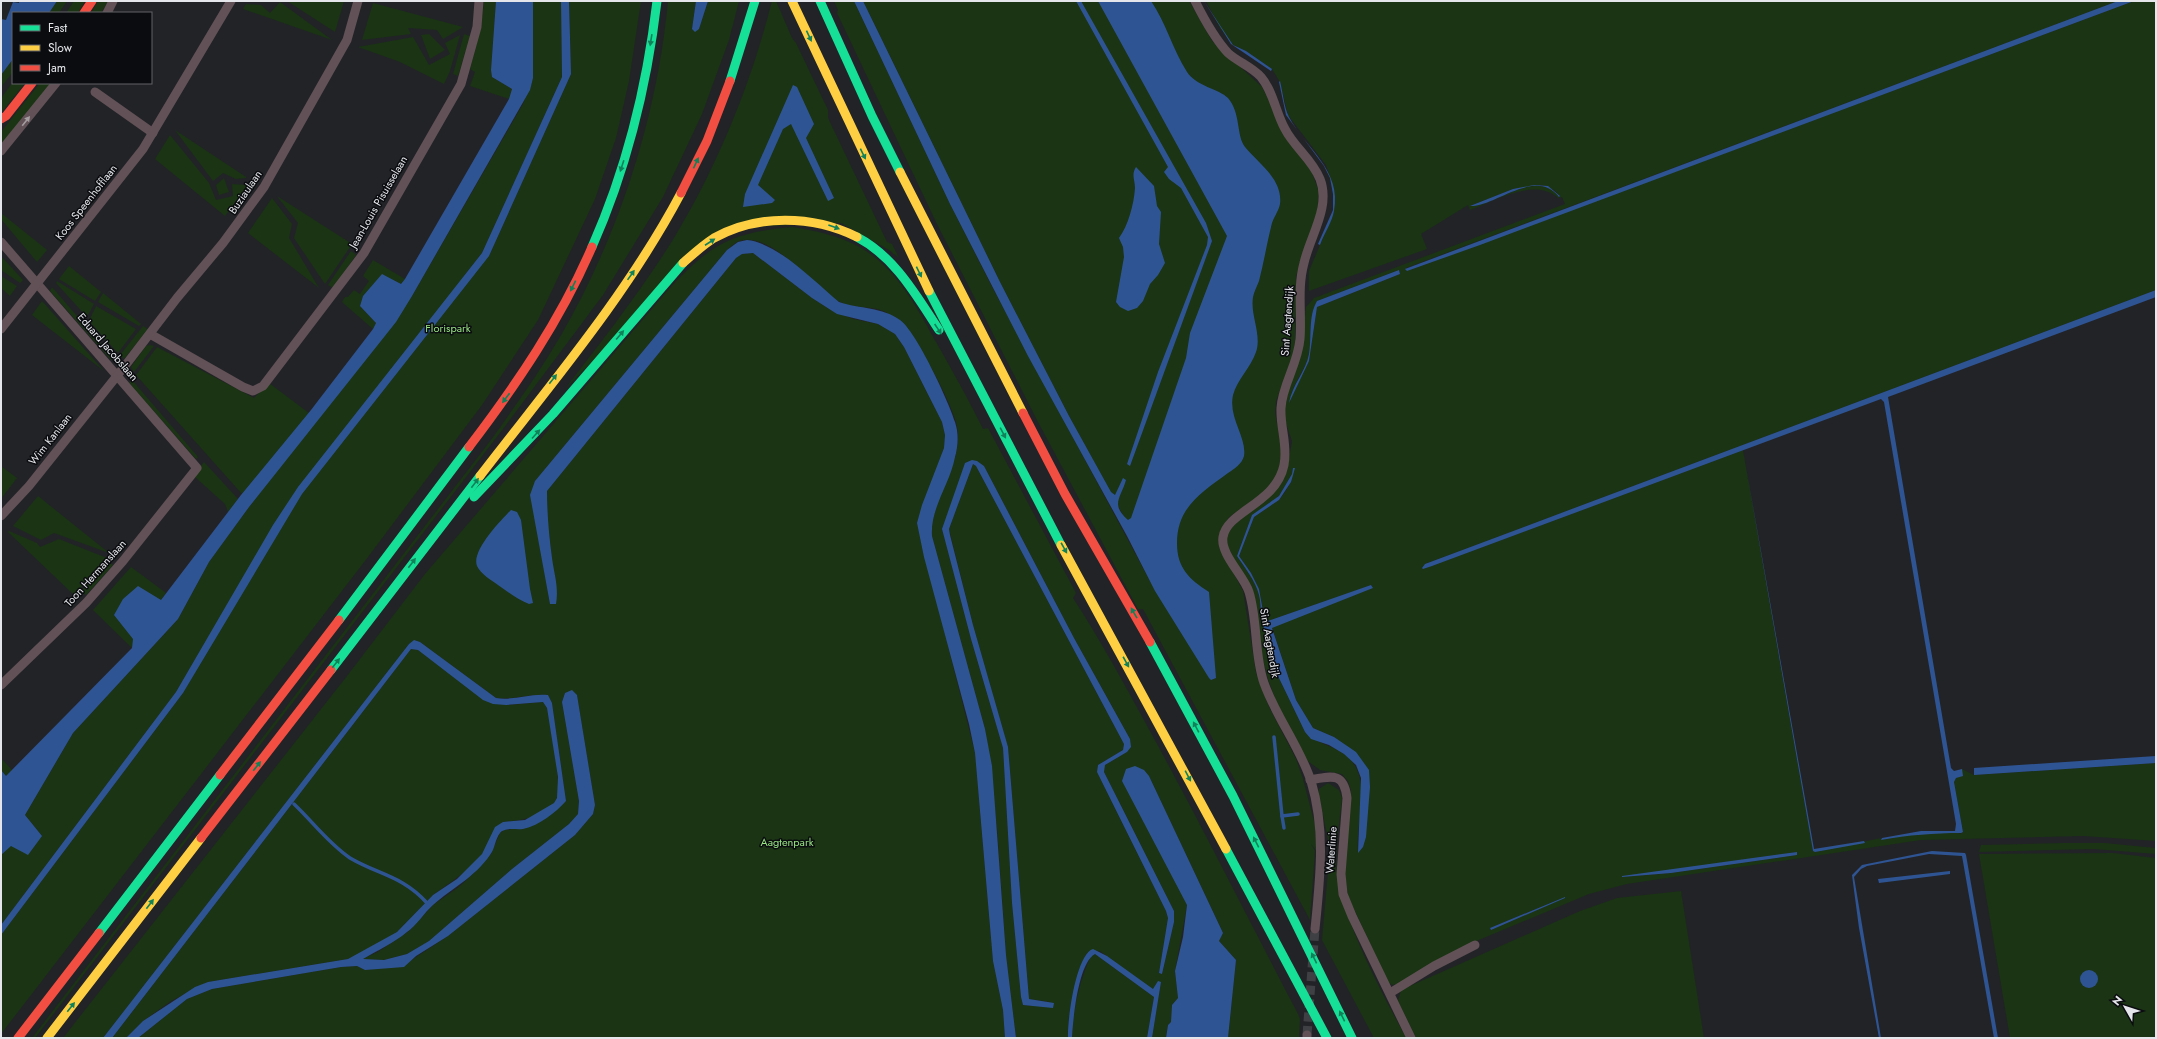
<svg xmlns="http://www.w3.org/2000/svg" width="2157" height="1039" viewBox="0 0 2157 1039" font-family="Jost,sans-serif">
<rect width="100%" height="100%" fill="#222327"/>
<g fill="#1a3414" fill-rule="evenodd">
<path d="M57,1h10l-8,12h-10z"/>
<path d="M74,1h11l-7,12h-12z"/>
<path d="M98,1h10l-7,12h-10z"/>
<path d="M287,1h57l-9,31z"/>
<path d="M484,1h12l-5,69 1,7 20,12 -3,10 -39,-13 5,-14 -5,-3 11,-41z"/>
<path d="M533,1h28l1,76 -80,176 -19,24 26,-21 82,-182 -2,-73h72l-12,80 -13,57 -21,61 -57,121 -56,85 -114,152 -367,477v-99l182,-242 28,-49 -5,-3 -30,51 -175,233v-70l10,-10 31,-9 -17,-21 48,-82 105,-114 31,-57 40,-55 163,-211 111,-192 10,-26z"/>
<path d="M668,1h28l-4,28h7l9,-28h31l-10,39 -27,74 -39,83 -60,98 -97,130 -471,613h-3l459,-598c24,-34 48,-67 69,-103 59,-102 97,-219 108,-336z"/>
<path d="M772,1h4l16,37 4,5 32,67v8l59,124 5,2 7,14 -10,-8 -48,-27 -118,5 -159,162c38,-49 77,-99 110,-152 44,-73 77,-154 98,-237z"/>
<path d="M834,1h20l96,203 41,81 160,298 -28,-68 -54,-99 -69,-134 -137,-281h326l23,40 50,46 8,16 41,67 8,22 -2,20 -21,64 -1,73 -19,52 -1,12 6,31v22l-5,12 -14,16 -33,23 -9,16 -1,13 24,45 13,82 13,34 27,52 7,20 12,46 1,25 -5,-6 4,7 -5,69 -167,-311h-5l-101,-189 -100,-196 -100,-211 1,-3z"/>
<path d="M1206,1h912l-712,267 1,3 727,-270h22v289l-731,274 -2,5 320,-119 70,401 2,1 66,-14v2l38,-7 36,-2 5,3 3,-2 -9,-50 2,-4 6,-2v-7l12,6 182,-12v78l-73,-5 -162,4 -294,44 -38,10 -122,51 -70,39 -5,1 -4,-3 -40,-86 -4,-28 7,-78 -3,-9 -6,-7 -22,-4 -15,-11 -26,-50 -11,-30 -10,-39 -8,-50 -24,-47 2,-12 24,-22 36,-45 4,-23 -9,-27 20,-80 3,-27 8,-9 251,-94 -3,-7 -4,1c-24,-21 -63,3 -88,12l-2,-5 -47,29 6,15 -118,42v-20l25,-59 -2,-29 -6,-18 -38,-50 -8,-33 -8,-13 -26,-18 -13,-6 -13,-17zM1541,185l13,5 6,6 -1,1c-24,-30 -63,10 -89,9l43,-17zM1399,270l1,4 -83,33 -8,54 -17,33 -2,9c1,-19 16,-32 19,-49 4,-18 0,-37 8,-53zM1293,468l-2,14 -6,10 -6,8 -25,17 -15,39 12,17 8,16 6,33 107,-37v3l-100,39 24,73 17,28 21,9 35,33 -11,82c-3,-32 17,-75 -14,-98 -13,-9 -29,-11 -39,-22l-27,-56 -12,-44c-7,-11 -4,-25 -7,-37 -4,-15 -14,-27 -22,-39l15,-40 27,-20 13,-22zM1797,852v3l-126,18 -49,4zM1565,897l-74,33 -1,-2z"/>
<path d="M280,2l52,38 -89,-31 3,-5 15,1 9,8z"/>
<path d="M373,3l90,24 -20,12 -6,-9 -29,-2 3,6 -49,6z"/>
<path d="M429,34l16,16 -15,9 -9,-24z"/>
<path d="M464,34l6,2 -12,40 -5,-2z"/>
<path d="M460,35l-10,36 -6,13 -44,-22 -42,-15 55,-10 16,28 21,-11 -5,-11z"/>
<path d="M13,59v13l-12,15v-12z"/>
<path d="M13,82l12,1 -24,30v-15z"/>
<path d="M40,83h12l-51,64v-15z"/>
<path d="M175,130l71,47v1l-10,1 -13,-6 -10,8z"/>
<path d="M170,135l39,48 7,17 17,-4 -1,-12 16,1 -23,31 -70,-57z"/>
<path d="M224,178l5,14 -10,3 -3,-10z"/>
<path d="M277,196l75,48 -27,40 -31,-46 4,-15z"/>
<path d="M272,198l20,26 -3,14 30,50 -71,-55z"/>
<path d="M1,213l46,37 -10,12 -36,-43z"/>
<path d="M792,227c25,4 46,8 69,21 38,22 58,64 79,101 15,27 30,53 43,80l5,-1 88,165 -3,5c26,40 49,82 72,124 53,96 102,195 153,292l2,5 -1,19h-71l8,-78 -17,-19 4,-8 -74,-157 38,129 -12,66 3,27 -6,7 -1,17 -3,3 -2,13h-14l9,-56 -8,8 -53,-39 -14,3c-10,27 -19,55 -18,84h-52l-10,-83 -9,-127 -12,-99 -53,-193c-3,-39 35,-74 24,-114 -10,-32 -40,-86 -66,-107 -13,-11 -35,-5 -50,-13 -28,-14 -66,-71 -101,-61 -4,2 -9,6 -12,9l-192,231 1,43 14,80 2,-44 -5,-44v-25l189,-233 5,-4 12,-1 59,45 17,11 24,10 25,5 17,10 9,13 38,75 3,13 -1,13 -27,75 58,230 18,208 10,49 2,28h-867l49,-39 25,-10 129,-22 16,-1 8,4 31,-4 5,1 47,-31 127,-101 18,-21 2,-9 -18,-109 -12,-3 -3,9 17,99 -1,13 -9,10 -57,45 -83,72 -22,13 -23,6 -22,-1 16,-7 31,-21 24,-26 26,-18 18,-17 14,-16 9,-21 5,-4 4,1 57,-29 -14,-98 -4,-8c-18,-2 -35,5 -52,3l-76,-56 -6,-2 -5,4 -306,394h-40l284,-362 78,-102 244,-285c42,-45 61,-56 123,-62zM972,460l12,6 90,172 56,101 -3,13 -22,13 -1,7 70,139v11l-12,52 -3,-1 9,-55 -2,-7 -69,-139 1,-7 25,-15 1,-6 -148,-278 -3,-2 -24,65 24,96 35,123 21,251 22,3 -22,4 -6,-1 -2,-8 -9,-94 -9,-155 -32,-109 -29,-110z"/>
<path d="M351,251l5,4 -23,33 -5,-3z"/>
<path d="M1,256l22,24 -3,3 -19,-13z"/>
<path d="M373,260l32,19 -4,5 -19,-9 -19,21 -3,10 16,17 -3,6 -31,-27 3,-5h3l6,-7 6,4 9,-13 -6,-5z"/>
<path d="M69,266l32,26 -6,9 -36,-22z"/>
<path d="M1,276l16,10 -7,10 -9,-8z"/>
<path d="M57,281l37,23 -7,13 -31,-34z"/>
<path d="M52,287l61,71 -2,2 -61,-69z"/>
<path d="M103,293l38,31 -2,2 -41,-24z"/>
<path d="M42,301l62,70 -72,-56z"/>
<path d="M96,306l40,23 -18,24 -29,-32z"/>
<path d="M143,326l5,3 -24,30 -4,-4z"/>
<path d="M150,345l4,1 -20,26 -3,-5 15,-21z"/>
<path d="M157,347l97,51 15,-15 40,30 -67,81 -106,-119z"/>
<path d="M132,380l66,77 -2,2 -67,-76z"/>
<path d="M204,462l34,37 -10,13 -3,-8 -30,-27 4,-9z"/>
<path d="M1,466l16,12 -16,21z"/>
<path d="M38,496l71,57 -55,-20 -13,7 -28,-14z"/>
<path d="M9,531l28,12 3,4 19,-8 48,19 -33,37 -66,-63z"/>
<path d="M108,561l5,4 -27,30 -5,-4z"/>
<path d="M131,567l35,26 -6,8 -45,14 19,24 -2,9 -39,-38z"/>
<path d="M411,649l7,1 37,28 52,27 36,-3 4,6c3,17 17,82 8,94 -12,16 -34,18 -52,20l-11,12 -6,16 -20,21 -33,24 -36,37 -25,16 -24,11 -140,23 -37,19 -28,20 -17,17h-14z"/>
<path d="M1,758l11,12 -6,6 -5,-6z"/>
<path d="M1328,783l11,7 3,8c-2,23 -9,59 -4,81 10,52 43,112 68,159h-32l-52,-98 8,-91 -11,-54v-6z"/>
<path d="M2064,843h41l51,5v6l-62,-5 -115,3 2,-7z"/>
<path d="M2113,853l43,5v180h-146l-31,-184z"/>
<path d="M1681,891l23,147h-288l-18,-37 3,-11 179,-79 37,-13z"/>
<path d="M1095,954l59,43 -7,41h-75c1,-28 7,-56 19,-82z"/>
</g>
<g fill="#2f5493">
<path d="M19,1h38l-8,12h-36v46l-12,16v-56l5,1 7,-18 6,1z"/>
<path d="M496,1h37v77l-3,12 -118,206 -16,26 -147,185 -40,55 -31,57 -105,114 -48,82 17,21 -14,19 -17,-9 -10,9v-85l5,6 126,-128 1,-9 -19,-24 9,-16 15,-13 23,14 80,-105 70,-85 62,-81 3,-6 -16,-17 3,-10 19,-22 19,10 4,-5 104,-180 3,-10 -20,-12 -1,-7z"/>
<path d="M561,1h8l2,73 -82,182 -187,238 -119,199 -182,242v-10l175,-233 97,-167 25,-38 184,-234 80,-176z"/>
<path d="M696,1h12l-9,28 -4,3 -3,-3z"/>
<path d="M854,1h9l137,281 69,134 42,76 4,3 8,-17 3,2c-5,18 -16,24 2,40l3,-2 55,-160 4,-25 37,-97 -129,-235h53c15,22 22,49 36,71 9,14 32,17 41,26 13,15 8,38 17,49 13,16 38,32 35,57 -1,6 -6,13 -8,19 -5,19 -8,39 -13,58 -2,5 -5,11 -6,16 -3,18 9,38 3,55 -5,15 -19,28 -23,43 -5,23 14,42 11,61 -2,8 -10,13 -16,17 -26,19 -51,34 -51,70 0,25 12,36 32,49l7,86 -5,2 -2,-2 -54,-87 -28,-55 -99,-180 -78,-152z"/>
<path d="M1076,1h5l125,222 6,18 -82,225 -3,-2 31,-92 49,-127 1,-8 -27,-49 -12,-9 -5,-7 4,-5z"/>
<path d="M1204,1l29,44 13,6 26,18 -1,2 -40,-27z"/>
<path d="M2118,1h16l-654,244 -73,26 -2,-2z"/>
<path d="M1280,81c3,12 4,26 9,36 17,32 53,53 45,94 -2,11 -10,23 -14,34l-2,-1 15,-34v-16l-3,-16 -6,-12 -38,-51 -7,-33z"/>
<path d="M793,85l4,2 17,37 -8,14 28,60 -6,3 -37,-77 -8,5 -25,56 17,15 -3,3 -29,4 2,-13z"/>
<path d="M1136,167l18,19 3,20 4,6 -2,32 6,19 -7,12 -8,9 -7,17 -6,7 -9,3 -8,-4 -4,-5 8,-45 -1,-10 -4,-9c9,-12 15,-34 16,-50 0,-8 -4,-13 1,-21z"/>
<path d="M1534,185l14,1 12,10 -1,1c-24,-30 -64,10 -89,9l43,-17z"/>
<path d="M747,240c31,3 69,43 92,62 21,7 43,5 61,18 16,11 49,82 55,102 4,12 3,24 0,35 -5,27 -25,51 -23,79l53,193 7,37 14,189 10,83h-11l-2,-28 -10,-49 -18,-208 -6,-29 -45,-167 -7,-34 5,-18 22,-57 1,-13 -3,-13 -38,-75 -9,-13 -17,-10 -41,-10 -25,-16 -59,-45 -11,1 -6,4 -189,233c0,22 2,45 5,67 2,16 7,29 4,46h-6l-20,-109 5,-14 192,-231 11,-8z"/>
<path d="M1399,270l1,4 -83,33 -8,54 -20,42c3,-18 17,-32 20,-49 3,-17 -1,-38 8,-53z"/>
<path d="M2156,290v7l-268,100 63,371 3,3 8,-2 1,7 -7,2 -2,4 9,50 -2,1c-27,0 -52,2 -80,7l1,-2 39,-7h34l1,-7 -72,-422 -3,-3 -449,167 -9,3 -1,-1 3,-4z"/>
<path d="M972,460l5,1 7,5 90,172 56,101 1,8 -4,5 -22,13 -1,7 70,139v11l-12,52 -3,-1 9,-55 -2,-7 -69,-139 1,-7 25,-15 1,-6 -148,-278 -3,-2 -24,65 1,6 23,90 35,122 21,252 25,4 -1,5 -30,-3 -2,-8 -9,-94 -9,-155 -32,-109 -29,-110 23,-66z"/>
<path d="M1746,467l68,382 50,-8 1,2 -50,9 -2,-1z"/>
<path d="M1293,468h2l-4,14 -12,18 -25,17 -15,39 12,17 8,16 6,33 106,-37 2,3 -101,40 24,72 17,28 21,9 22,15 13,18 1,17 -4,50 -3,10 -5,6 3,-75 -5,-13 -12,-11 -15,-9 -18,-6 -6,-7 -27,-56 -12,-44c-7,-11 -4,-25 -7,-37 -4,-15 -14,-27 -22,-39l15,-41 27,-19 13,-22z"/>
<path d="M511,510l6,2 4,8 9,69 3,14 -4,1c-11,-4 -21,-12 -31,-19 -7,-5 -17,-11 -21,-19 -6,-15 24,-46 34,-56z"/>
<path d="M414,640l6,2 76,56c17,3 34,-5 52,-3l4,8 14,98c-11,12 -26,24 -43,28 -7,1 -19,-2 -23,4 -5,6 -5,16 -10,22 -16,23 -38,33 -57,50 -9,8 -16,20 -26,27 -13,11 -29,18 -44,27l21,1 23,-6 22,-13 83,-72 57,-45 9,-10 1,-13 -17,-99 3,-9 7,-3 5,5 18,110 -2,9 -18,21 -127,101 -32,20 -12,11 -39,3 -8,-4 -16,1 -129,22 -25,10 -49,39h-12l17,-17 52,-34 13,-5 140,-23 49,-27 36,-37 24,-16 25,-25 13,-27 8,-5 22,-2 29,-17 3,-5 1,-21 -11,-69 -4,-6 -37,3 -13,-1 -10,-4 -65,-50 -7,-1 -299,389h-9l306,-394z"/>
<path d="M2156,756v7l-182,12v-7z"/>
<path d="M1135,766l9,4 5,6 74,157 -4,8 17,19 -8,78h-62l2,-13 3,-3 1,-17 6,-7 -3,-27 8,-34 4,-32 -65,-124 4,-12z"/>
<path d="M1932,851l33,2 1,2 32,183h-4l-32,-182 -33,-2 -62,12 -6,3 -7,8 27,161h-2l-20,-110 -7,-53 10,-10z"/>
<path d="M1797,852v3l-126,18 -49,4v-1z"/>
<path d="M1950,871v3l-71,9 -1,-4z"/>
<path d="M1565,897v1l-74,32 -1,-2z"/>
<path d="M1093,949l14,7 46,33 5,-8 3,1 -9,56h-5l7,-41 -59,-43c-17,9 -22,66 -23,84h-4c-1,-17 8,-84 25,-89z"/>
<circle cx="2089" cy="979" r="9"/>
</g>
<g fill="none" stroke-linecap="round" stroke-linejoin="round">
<g stroke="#2f5493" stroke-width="3.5">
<path d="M1274,737l8,79 16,-2"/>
<path d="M294,804c19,18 34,39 56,54 29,17 53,18 77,45"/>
<path d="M1282,816l2,12"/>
</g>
<path stroke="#3f4044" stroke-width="9" stroke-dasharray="9 4.5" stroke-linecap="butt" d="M1307,1035l8,-106"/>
<g stroke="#625156" stroke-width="9">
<path d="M1195,1c9,18 19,37 33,52 10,9 24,14 33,24 12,14 15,36 24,52 9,18 27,30 35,50 11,28 -10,57 -16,84 -7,25 -2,51 -4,76 -2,25 -18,46 -19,69 -1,20 7,37 3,57 -8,39 -57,46 -61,72 -3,17 21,39 26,55 9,29 5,63 15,91 12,34 36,64 47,98 15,49 9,98 4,148"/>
<path d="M107,13l6,-12"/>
<path d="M95,92l58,41"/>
<path d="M1,151l55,-68"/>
<path d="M1,242l196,226 -74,93 -37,42 -85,82"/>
<path d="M1,329l142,-180 88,-148"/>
<path d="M150,334l93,53 10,4 10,-5 101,-133 97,-169 16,-57 2,-26"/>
<path d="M1,516l28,-30 99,-124 49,-64 46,-55 41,-56 83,-147 11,-39"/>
<path d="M1310,780c22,-4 34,-8 37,18l-6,76 2,20 9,22 59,122"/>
<path d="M1390,993l44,-27 41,-21"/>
<path d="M1307,1038v-3"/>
</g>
<g stroke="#16e098" stroke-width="9">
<path d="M820,1l52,115 28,56"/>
<path d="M730,81l25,-80"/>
<path d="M857,237c38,20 59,58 82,93"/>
<path d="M592,247c35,-79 55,-161 65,-246"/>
<path d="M929,291l132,254"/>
<path d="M474,497l79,-83 130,-151"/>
<path d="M339,620l130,-173"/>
<path d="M1150,642l83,154 119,242"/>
<path d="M331,670l149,-194"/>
<path d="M1226,849l101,189"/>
<path d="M99,933l121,-158"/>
</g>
<g stroke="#ffcf43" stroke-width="9">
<path d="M792,1l137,290"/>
<path d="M900,172l123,241"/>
<path d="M683,263c10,-9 20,-18 31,-25 43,-24 99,-23 143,-1"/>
<path d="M480,476c70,-91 147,-181 201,-283"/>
<path d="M1061,545l165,304"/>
<path d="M47,1038l154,-200"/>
</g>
<g stroke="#f24e42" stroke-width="9">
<path d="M84,13l8,-12"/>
<path d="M1,119l5,-3 26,-33"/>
<path d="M681,193l26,-52 23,-60"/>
<path d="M1023,413l42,81 85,148"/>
<path d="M469,447c48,-63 92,-128 123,-200"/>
<path d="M220,775l119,-155"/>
<path d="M201,838l130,-168"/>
<path d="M18,1038l81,-105"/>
</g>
</g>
<defs><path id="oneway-solid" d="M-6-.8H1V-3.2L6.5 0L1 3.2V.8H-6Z"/></defs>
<g fill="#11815a">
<use href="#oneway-solid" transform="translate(809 36) rotate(65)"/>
<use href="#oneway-solid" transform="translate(651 40) rotate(99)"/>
<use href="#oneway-solid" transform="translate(863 154) rotate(64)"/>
<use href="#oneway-solid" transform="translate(696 163) rotate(-65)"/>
<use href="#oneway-solid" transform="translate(622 166) rotate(108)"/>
<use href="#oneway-solid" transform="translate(834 227) rotate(20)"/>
<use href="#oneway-solid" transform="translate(710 242) rotate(-33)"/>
<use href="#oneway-solid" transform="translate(919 272) rotate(64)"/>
<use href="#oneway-solid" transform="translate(631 275) rotate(-55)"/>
<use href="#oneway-solid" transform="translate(573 286) rotate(116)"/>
<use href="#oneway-solid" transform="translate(938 329) rotate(56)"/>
<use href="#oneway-solid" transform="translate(620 335) rotate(-50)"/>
<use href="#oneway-solid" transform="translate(553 379) rotate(-52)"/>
<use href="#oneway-solid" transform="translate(506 398) rotate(127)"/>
<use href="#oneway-solid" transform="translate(1003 433) rotate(62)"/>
<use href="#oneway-solid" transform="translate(536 434) rotate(-48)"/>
<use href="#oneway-solid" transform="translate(475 483) rotate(-53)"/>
<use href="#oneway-solid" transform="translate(1064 548) rotate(61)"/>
<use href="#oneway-solid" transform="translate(412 563) rotate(-53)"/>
<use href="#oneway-solid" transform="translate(1134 613) rotate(-120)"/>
<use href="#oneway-solid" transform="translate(1126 662) rotate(61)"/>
<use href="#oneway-solid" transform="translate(336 663) rotate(-52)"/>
<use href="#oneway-solid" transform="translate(1196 727) rotate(-118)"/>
<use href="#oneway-solid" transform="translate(257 766) rotate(-52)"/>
<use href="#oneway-solid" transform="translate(1188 776) rotate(62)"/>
<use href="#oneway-solid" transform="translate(1256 842) rotate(-117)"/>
<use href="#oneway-solid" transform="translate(150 904) rotate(-53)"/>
<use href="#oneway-solid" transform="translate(1314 958) rotate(-116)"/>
<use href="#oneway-solid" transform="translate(71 1007) rotate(-52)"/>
<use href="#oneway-solid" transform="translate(1342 1016) rotate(-116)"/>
</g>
<use fill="#a39ca0" href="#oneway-solid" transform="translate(26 121) rotate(-51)"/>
<g text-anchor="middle" stroke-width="3" stroke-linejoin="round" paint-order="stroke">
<g font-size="11" fill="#e4e6eb" stroke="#0b0c0f">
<text transform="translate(245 192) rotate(-56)" y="4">Buziaulaan</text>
<text transform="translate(86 202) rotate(-52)" y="4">Koos Speenhofflaan</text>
<text transform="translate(378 202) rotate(-60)" y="4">Jean-Louis Pisuisselaan</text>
<text transform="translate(1287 321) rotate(-86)" y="4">Sint Aagtendijk</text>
<text transform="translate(108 347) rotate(49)" y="4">Eduard Jacobslaan</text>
<text transform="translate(50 439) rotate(-52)" y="4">Wim Kanlaan</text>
<text transform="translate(95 573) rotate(-48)" y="4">Toon Hermanslaan</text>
<text transform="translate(1270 643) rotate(80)" y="4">Sint Aagtendijk</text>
<text transform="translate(1331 850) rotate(-86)" y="4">Waterlinie</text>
</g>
<g font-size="11" fill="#97e583" stroke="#0b0c0f">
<text x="448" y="332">Florispark</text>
<text x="787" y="846">Aagtenpark</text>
</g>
</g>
<rect width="2157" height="1039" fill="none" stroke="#e4e6eb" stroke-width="4"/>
<rect x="12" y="12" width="140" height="72" fill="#0b0c0f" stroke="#626367"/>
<rect x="20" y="25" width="20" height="6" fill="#16e098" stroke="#626367"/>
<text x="48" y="32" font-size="12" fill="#e4e6eb">Fast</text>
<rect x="20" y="45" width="20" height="6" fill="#ffcf43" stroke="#626367"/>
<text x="48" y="52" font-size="12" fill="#e4e6eb">Slow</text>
<rect x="20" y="65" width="20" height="6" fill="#f24e42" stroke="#626367"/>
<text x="48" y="72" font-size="12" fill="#e4e6eb">Jam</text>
<g transform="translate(2125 1007) rotate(309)" stroke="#0b0c0f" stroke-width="3" paint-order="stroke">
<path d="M0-3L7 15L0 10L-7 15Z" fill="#e4e6eb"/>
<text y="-6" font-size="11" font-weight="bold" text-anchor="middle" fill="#e4e6eb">N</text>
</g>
</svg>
